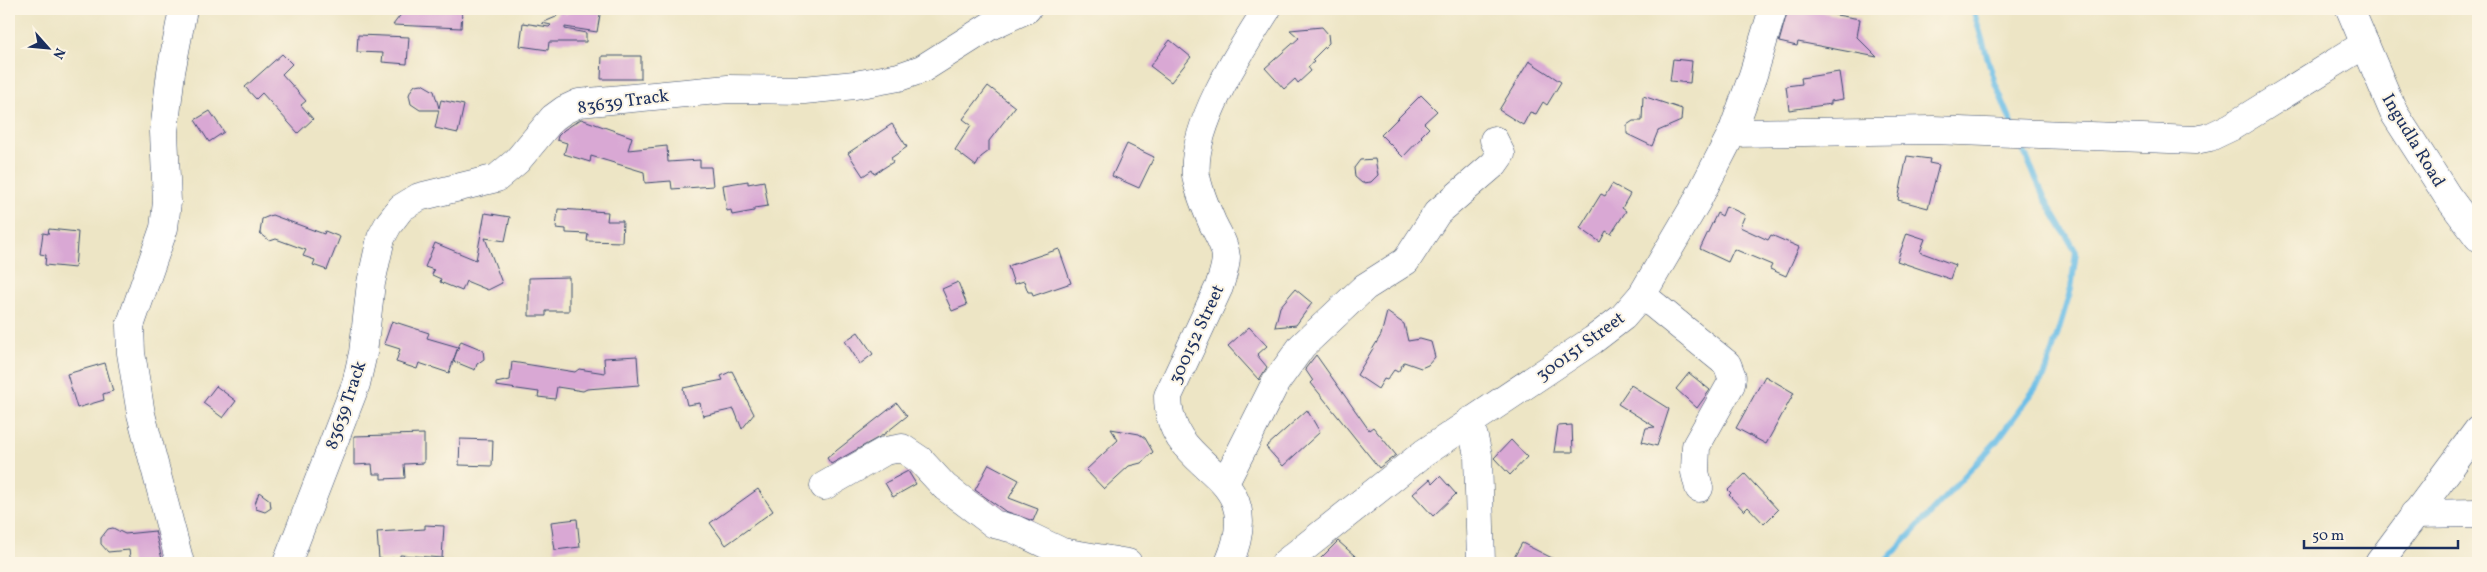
<svg xmlns="http://www.w3.org/2000/svg" width="2487" height="572" viewBox="0 0 2487 572" font-family="Vollkorn,serif">
<rect width="100%" height="100%" fill="#fcf5e5"/>
<filter id="ink" filterUnits="userSpaceOnUse"><feTurbulence type="fractalNoise" baseFrequency=".02" numOctaves="2"/><feDisplacementMap in="SourceGraphic" scale="10" xChannelSelector="R" yChannelSelector="G"/><feConvolveMatrix kernelMatrix="1 2 1 2 8 2 1 2 1" color-interpolation-filters="sRGB"/></filter>
<filter id="wash" filterUnits="userSpaceOnUse"><feTurbulence type="fractalNoise" baseFrequency=".0096" numOctaves="4" result="noise"/><feDisplacementMap in="SourceGraphic" scale="20" xChannelSelector="R" yChannelSelector="G"/><feGaussianBlur stdDeviation="1.12" result="paint"/><feColorMatrix in="noise" values="0 0 0 0 0 0 0 0 0 0 0 0 0 0 0 0 0 1.4 0 .05"/><feComposite in="paint" operator="in"/></filter>
<g filter="url(#wash)">
<rect width="100%" height="100%" fill="#ede5c5"/>
<g fill="none" stroke-linecap="round" stroke-linejoin="round">
<g stroke="#6bbee7" stroke-width="6">
<path d="M1973,9l22,74 18,43"/>
<path d="M1884,563l112,-121 49,-67 26,-86 5,-37 -31,-53 -26,-59"/>
</g>
</g>
<g id="blocks">
<g fill="#d9a8d4">
<path d="M405,9l57,1 -1,18 -68,-3z"/>
<path d="M562,9h3v5l12,-5h24l-4,23 -32,-5v2l21,4v9h-37l-1,8 -28,-4 3,-23 26,4 2,-2 -9,-2 14,-6z"/>
<path d="M1788,9h13l59,10 -3,18 20,20 -79,-15 -1,4 -18,-4z"/>
<path d="M1322,27l6,7 1,9 -17,17 2,2 -6,5 3,4 -13,12 -3,-4 -11,10 -19,-21 34,-30 -9,-8z"/>
<path d="M358,35l51,2 -2,27 -25,-2 1,-9 -26,-1z"/>
<path d="M1170,40l21,17 -20,25 -21,-16z"/>
<path d="M282,54l10,10 -10,10 24,27 -5,4 12,14 -15,14 -36,-40 -6,6 -11,-12z"/>
<path d="M602,56h39v23h-40z"/>
<path d="M1673,59l19,2 -2,22 -20,-2z"/>
<path d="M1529,61l32,21 -14,23 -4,-3 -7,12 -6,-2 -7,13 -24,-15z"/>
<path d="M1839,72l4,27 -12,2v3l-42,6 -3,-24 16,-2 -1,-6z"/>
<path d="M422,84l12,7 5,17 2,-8 23,5 -6,28 -23,-5 4,-18h-19l-9,-6 -2,-9 2,-5 4,-5z"/>
<path d="M988,86l27,21 -26,34v10l-8,6 -5,9 -21,-16 16,-25 -8,-6z"/>
<path d="M1421,95l16,16 -13,12 5,5 -8,8 1,1 -19,20 -22,-22z"/>
<path d="M1643,96l39,13 -1,12 -23,10 -6,15 -25,-12v-9l6,-4h9z"/>
<path d="M210,111l14,21 -15,10 -14,-22z"/>
<path d="M581,119l51,18 -4,13 39,-4 1,16 32,-2v7h11l2,19 -41,3 -1,-8 -26,2 -1,-11 -53,-16 -1,6 -26,-8 3,-11 -10,-3 1,-4 6,-6z"/>
<path d="M892,124l15,23 -16,11 2,4 -19,12 -2,-4 -9,6 -15,-23z"/>
<path d="M1127,144l27,13 -15,31 -27,-12z"/>
<path d="M1907,156l23,3 -1,4 10,2 -11,43 -30,-8z"/>
<path d="M1375,159l3,16 -7,7 -9,1 -7,-6 -1,-9 6,-8z"/>
<path d="M748,181v3l16,-3 4,25 -14,2v3l-22,4 -1,-5 -4,1 -4,-26z"/>
<path d="M1612,184l18,10 -8,14 4,3 -15,23 -5,-3 -6,11 -20,-14 21,-34 4,2z"/>
<path d="M1726,206l19,9 -5,12 28,13 3,-5 28,12 -13,29 -16,-7 2,-4 -38,-16 -6,13 -28,-13 17,-36 5,3z"/>
<path d="M558,209l50,3 -1,9h16l-1,21 -35,-1 1,-7 -22,-1v-4l-10,-1z"/>
<path d="M485,213l25,4 -5,24 -20,-3 17,45 -14,7 -22,-9 -4,10 -22,-9 1,-3 -9,-4 2,-5 -9,-3 10,-24 41,17z"/>
<path d="M272,215l52,19 1,-3 15,6 -13,33 -14,-5 2,-5 -12,-4 3,-6 -30,-11 -6,2 -10,-8 2,-14z"/>
<path d="M49,229l29,3 -3,36 -30,-3 1,-10 -6,-1 3,-21 5,1z"/>
<path d="M1907,233l18,6 -5,13 35,13 -5,14 -53,-18z"/>
<path d="M1059,249l12,34 -38,13 -1,-4h-4l-4,-11 -10,3 -6,-18z"/>
<path d="M569,277v34h-23v5h-17v-38z"/>
<path d="M958,282l9,23 -15,6 -10,-22z"/>
<path d="M1295,289l17,14 -16,22 -21,2 5,-20z"/>
<path d="M1387,312l17,12 4,17 12,-2 11,3 4,15 -7,8 -7,3 -17,-6 -6,10 -4,-2 -7,10 -3,-1 -6,10 -21,-14 24,-40z"/>
<path d="M392,321l37,12 -2,5 31,9 -9,26 -30,-10 -2,6 -21,-7 4,-13 -16,-5z"/>
<path d="M1249,327l18,19 -10,9 10,12 -8,13 -31,-34z"/>
<path d="M858,332l15,22 -13,10 -15,-23z"/>
<path d="M461,341l22,9 1,9 -7,5 -2,6 -22,-9z"/>
<path d="M1316,355l53,75 4,-3 23,28 -17,13 -68,-85 2,-2 -8,-12z"/>
<path d="M637,356l2,29 -52,4 -4,2 -26,-4 -2,12 -17,-2 1,-5 -43,-6v-3l14,-3 2,-18 63,10 4,-3 26,4 -1,-15z"/>
<path d="M105,363l8,28 -10,3 1,6 -27,8 -10,-34z"/>
<path d="M732,371l22,43 -12,15 -8,-20 -31,7 -3,-13 -13,2 -4,-17 40,-8 -2,-4z"/>
<path d="M1689,373l21,17 -13,18 -21,-19z"/>
<path d="M1765,376l29,17 -28,51 -30,-16z"/>
<path d="M1631,385l38,24 -12,37 -15,-4 4,-14 9,-1 -37,-23z"/>
<path d="M216,386l20,15 -13,17 -20,-15z"/>
<path d="M897,403l10,13 -24,19 -52,29 -4,-6z"/>
<path d="M1307,410l13,22 -37,34 -17,-19z"/>
<path d="M1572,425l1,27h-19l4,-26z"/>
<path d="M1111,429l28,5 6,4 8,14 -12,11 -12,3 -25,23 -18,-19 32,-30z"/>
<path d="M424,434v29l-20,1 1,14 -24,1v-5h-8l-1,-10 -18,1v-29z"/>
<path d="M460,439l33,1 -1,26 -33,-1z"/>
<path d="M1511,440l16,17 -17,18 -16,-17z"/>
<path d="M989,464l30,16 -10,18 29,11 -5,12 -28,-10 -30,-21z"/>
<path d="M908,471l8,13 -23,13 -8,-14z"/>
<path d="M1745,474l33,36 -14,14 -16,-17 -4,4 -15,-16 2,-2 -3,-3z"/>
<path d="M1440,476l16,18 -23,22 -20,-22 17,-15 3,4z"/>
<path d="M758,489l15,22 -47,34 -16,-22z"/>
<path d="M259,492l11,8 1,8 -6,4 -9,-3 -1,-5z"/>
<path d="M577,519l3,28 -25,3 -4,-28z"/>
<path d="M425,525l19,1 -2,32 -42,-3v3l-21,1 -2,-27 48,-3z"/>
<path d="M113,528l12,6 30,-3 8,32h-32l-2,-13 -21,2 -7,-8v-6l7,-9z"/>
<path d="M1338,541l25,22h-47z"/>
<path d="M1522,543l40,20h-51z"/>
</g>
</g>
</g>
<g filter="url(#ink)">
<use href="#blocks" fill-opacity="0" stroke="#3a4a6d" stroke-width="1"/>
<g fill="none" stroke-linecap="round" stroke-linejoin="round">
<defs>
<g id="minor">
<path d="M2350,9l44,104 54,84 30,40"/>
<path d="M1732,133l201,-3 262,10 15,-3 21,-10 134,-83"/>
<path d="M1642,295l85,69 5,13 -1,7 -35,62 -1,26 4,16"/>
<path d="M1470,421l8,34 3,108"/>
<path d="M1225,483l51,-101 26,-36 63,-59 41,-26 31,-48 57,-49 7,-10 -7,-14"/>
<path d="M824,486l61,-35 17,-3 18,12 25,27 49,37 20,5 48,23 66,11"/>
<path d="M2414,514l64,-1"/>
<path d="M180,563l-39,-149 -10,-61 -1,-27 34,-98 3,-26 -3,-70 7,-60 12,-63"/>
<path d="M287,563l69,-179 7,-31 8,-70 10,-45 7,-13 13,-17 18,-11 78,-19 20,-17 36,-43 11,-8 15,-7 149,-14 76,1 51,-5 44,-8 23,-8 68,-43 37,-17"/>
<path d="M1229,563c42,-98 -61,-85 -61,-167l51,-109c3,-10 7,-20 7,-30 -1,-13 -9,-24 -14,-35 -6,-14 -14,-32 -16,-47 -5,-50 45,-125 71,-166"/>
<path d="M1285,563l139,-110 169,-113 30,-23 19,-22 54,-92 36,-70 21,-58 20,-66"/>
<path d="M2379,563l99,-133"/>
</g>
</defs>
<use href="#minor" stroke="#3a4a6d" stroke-width="29"/>
<use href="#minor" stroke="#fff" stroke-width="28"/>
</g>
</g>
<g text-anchor="middle" stroke-width="4" stroke-linejoin="round" paint-order="stroke">
<g font-size="18" fill="#1b2f5e" stroke="#fcf5e5">
<text transform="translate(623 101) rotate(-8)" y="6">83639 Track</text>
<text transform="translate(2414 140) rotate(59)" y="6">Ingudla Road</text>
<text transform="translate(1196 334) rotate(-65)" y="6">300152 Street</text>
<text transform="translate(1580 346) rotate(-36)" y="6">300151 Street</text>
<text transform="translate(345 405) rotate(-71)" y="6">83639 Track</text>
</g>
</g>
<rect width="2487" height="572" fill="none" stroke="#fcf5e5" stroke-width="30"/>
<g transform="translate(48 48) rotate(117)" stroke="#fcf5e5" stroke-width="4" paint-order="stroke">
<path d="M0-4L9 19L0 12L-9 19Z" fill="#1b2f5e"/>
<text y="-8" font-size="14" font-weight="bold" text-anchor="middle" fill="#1b2f5e">N</text>
</g>
<path d="M2304 540v8h154v-8" fill="none" stroke="#1b2f5e" stroke-width="2.5"/>
<text x="2312" y="540" font-size="15" fill="#1b2f5e" stroke="#fcf5e5" stroke-width="4" paint-order="stroke">50 m</text>
</svg>
